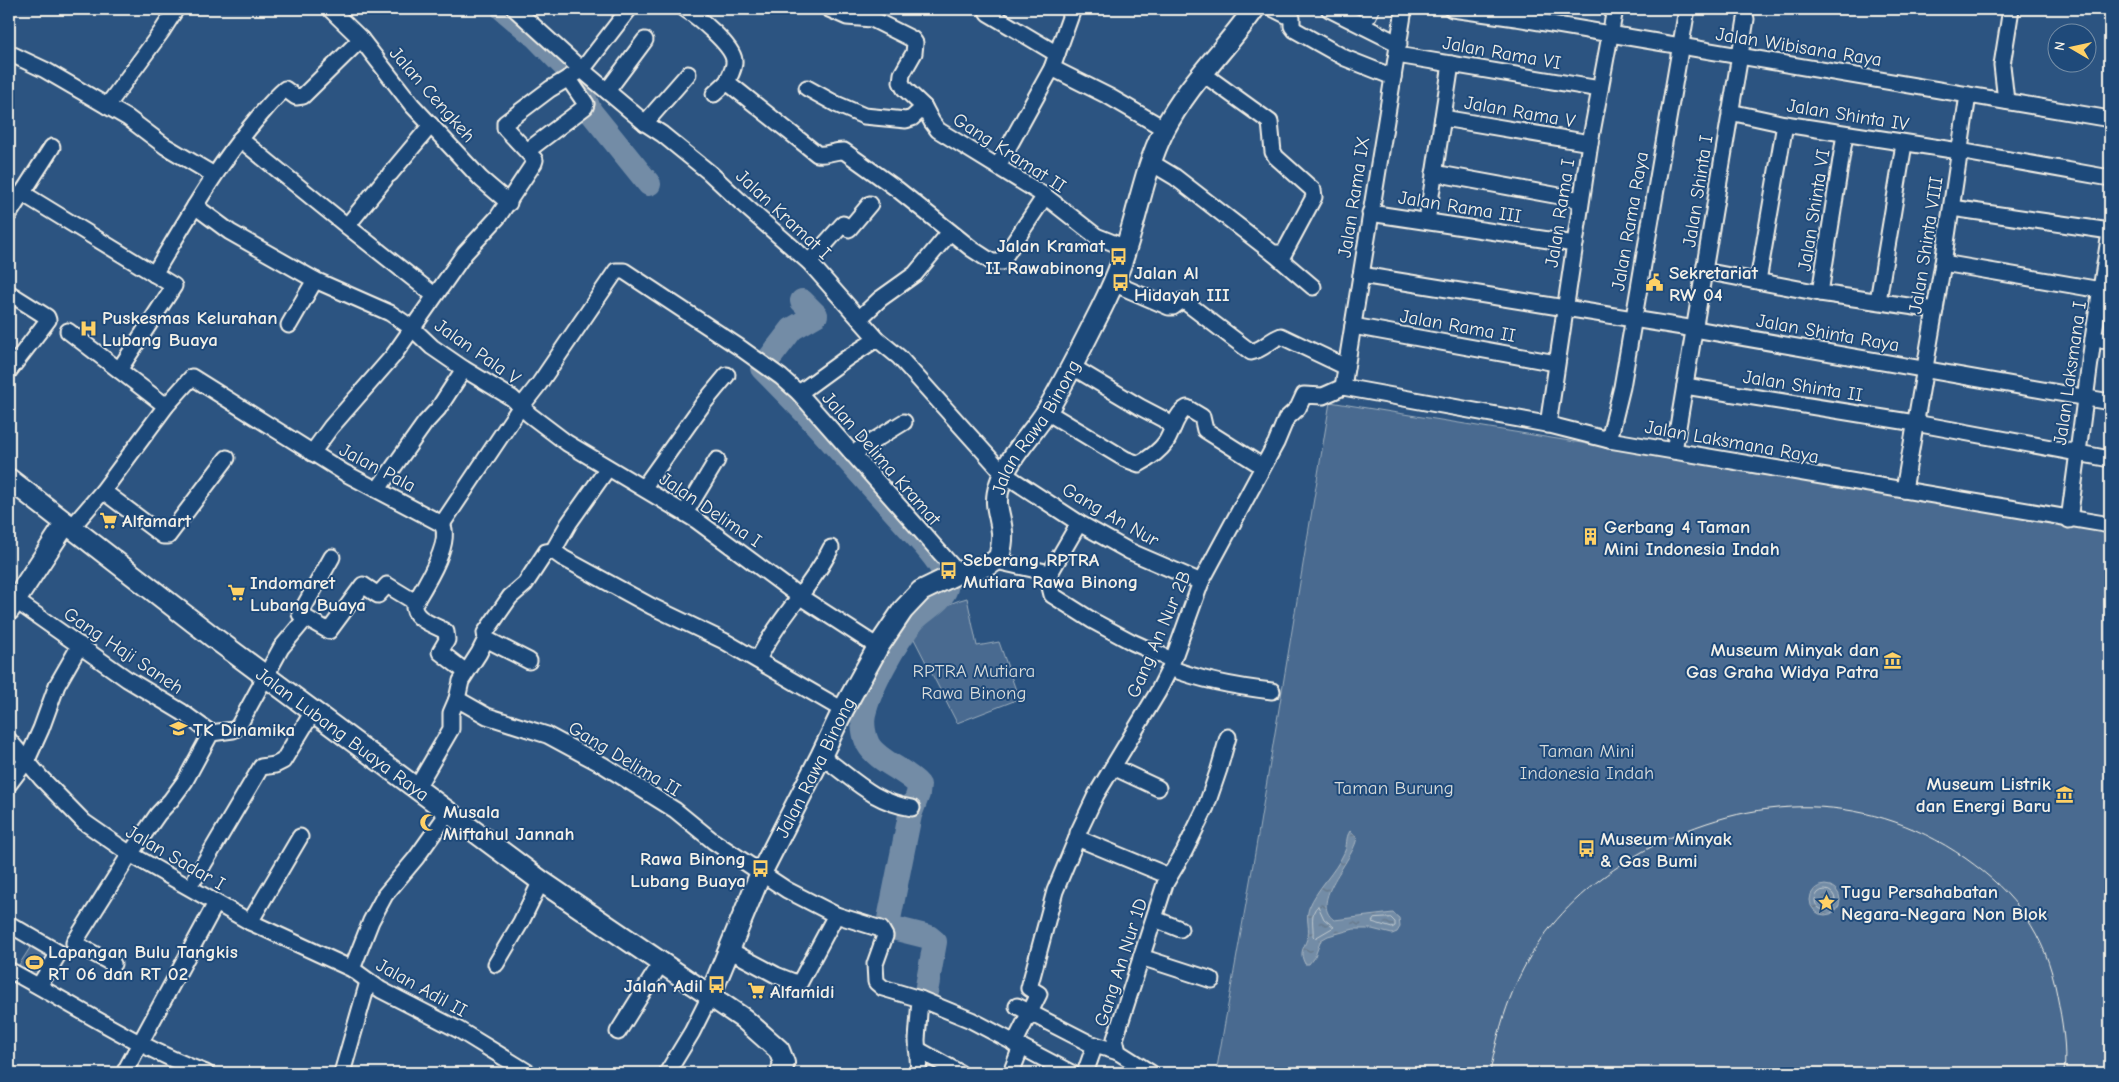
<svg xmlns="http://www.w3.org/2000/svg" width="2119" height="1082" viewBox="0 0 2119 1082" font-family="'Comic Neue',sans-serif">
<defs>
<pattern id="water-ripples" width="26" height="14" patternUnits="userSpaceOnUse" patternTransform="scale(1.25)"><rect width="26" height="14" fill="#738ca6"/><path d="M2 4q2-2 4 0t4 0M15 11q2-2 4 0t4 0" fill="none" stroke="#647484"/></pattern>
</defs>
<rect width="100%" height="100%" fill="#2c5481"/>
<filter id="ink" filterUnits="userSpaceOnUse"><feTurbulence type="fractalNoise" baseFrequency=".02" numOctaves="2"/><feDisplacementMap in="SourceGraphic" scale="10" xChannelSelector="R" yChannelSelector="G"/><feConvolveMatrix kernelMatrix="1 2 1 2 8 2 1 2 1" color-interpolation-filters="sRGB"/></filter>
<g filter="url(#ink)">
<g fill="#496b90" stroke="#9eaebc">
<path d="M1330,402l780,127v544h-894l39,-220z"/>
<path d="M967,598l10,48 22,-4 20,57 -62,24 -45,-88c16,-19 31,-31 55,-37z"/>
<path d="M33,943l18,12 -16,25 -18,-12z"/>
</g>
<g fill="url(#water-ripples)" stroke="#a7b4c0">
<path d="M1350,831l7,6c-3,24 -49,64 -23,83l59,-7 6,5 1,9 -3,5 -5,2 -20,-5h-18l-26,7 -7,4 -6,16 -6,8h-4c-6,-12 -2,-14 2,-25 4,-10 -2,-20 2,-31 8,-20 26,-35 35,-55 4,-8 1,-15 6,-22z"/>
<circle cx="1825" cy="900" r="15"/>
</g>
<g fill="none" stroke-linecap="round" stroke-linejoin="round">
<g stroke="#c0c9ce" stroke-width="1">
<circle cx="1825" cy="900" r="10"/>
<path d="M1318,906l6,13 10,8 -19,11 -2,-2c1,-10 -4,-23 5,-30z"/>
<path d="M1391,918l4,4v4l-3,2 -20,-6 2,-3z"/>
</g>
<g stroke="#738ca6" stroke-width="24">
<path d="M503,9l32,27 38,39 8,14 9,22 59,73"/>
<path d="M802,301l14,14 -24,14 -30,39 43,44 114,127c9,10 31,34 27,49 -4,13 -23,22 -32,32 -18,21 -44,67 -50,94 -2,9 0,22 4,30 9,17 38,26 51,41l-1,9 -8,21 -22,109 1,3 40,10 6,5 -9,50"/>
</g>
<defs>
<g id="street">
<path d="M330,9l31,30 51,66 69,74 28,24"/>
<path d="M515,9l67,61 63,53 17,11 48,39 34,32 65,57 68,77 22,18 105,117 75,49 50,28 72,31"/>
<path d="M685,9c13,8 47,36 49,51 1,7 -4,16 -7,22"/>
<path d="M829,9l18,8 25,2 40,20 3,4 -1,10 -12,21 -1,8 3,6 20,19 8,15 6,8 107,66 51,40 30,12"/>
<path d="M986,9l2,4 69,41"/>
<path d="M1274,9l18,9v8l3,4 50,28 48,19"/>
<path d="M1329,9l70,35"/>
<path d="M1404,9l-61,378 203,37 63,16 501,85"/>
<path d="M1452,9l64,9 594,101"/>
<path d="M1363,26l8,-17"/>
<path d="M9,53l36,17 62,36 55,-75 14,-22"/>
<path d="M1397,55l203,34"/>
<path d="M1052,68l58,29 55,32"/>
<path d="M807,88l29,16 28,12 42,4 6,-2 12,-11"/>
<path d="M607,91l38,-51"/>
<path d="M714,94l13,-12 90,72c10,2 17,-4 27,-3l53,38 75,60 20,13h9l44,-66"/>
<path d="M2006,101l-4,-36 9,-56"/>
<path d="M107,106l21,12 37,28 49,29"/>
<path d="M1730,112l55,12 174,27 151,27"/>
<path d="M1443,118l147,25"/>
<path d="M645,123l43,-49"/>
<path d="M240,139l107,87"/>
<path d="M527,151l58,-44 1,-3 -18,-26"/>
<path d="M1150,162l25,15 98,76h11l30,-56 -1,-7 -37,-33 -3,-5 -3,-30 -68,-49"/>
<path d="M998,166l54,-98 21,-59"/>
<path d="M1434,173l147,27"/>
<path d="M390,174l41,-49"/>
<path d="M385,179l-38,47 87,69"/>
<path d="M22,193l152,93 -55,84"/>
<path d="M195,206l35,26 85,48 75,33 22,15 20,19 32,22 48,29 18,17 37,28 129,77 103,76 79,51"/>
<path d="M1952,208l158,23"/>
<path d="M1370,213l205,31"/>
<path d="M9,214l43,-67"/>
<path d="M1427,221l24,-157"/>
<path d="M1273,253l40,34"/>
<path d="M809,262l34,-38 6,5 21,-25"/>
<path d="M1943,263l158,27"/>
<path d="M1704,271l116,22 115,17"/>
<path d="M154,274c32,-53 62,-107 102,-154 9,-10 18,-22 29,-31l11,8 7,-1 58,-57"/>
<path d="M1361,275l334,54 415,73"/>
<path d="M1758,281l27,-157"/>
<path d="M1113,283l56,24h4l8,-6h3l67,51c14,-3 17,-11 30,-16l65,31"/>
<path d="M9,293l38,24 1,3 -39,51"/>
<path d="M1820,293l25,-159"/>
<path d="M1878,301l26,-157"/>
<path d="M860,318l20,-19 35,-25 35,-42"/>
<path d="M289,325l26,-45"/>
<path d="M1353,326l203,37"/>
<path d="M68,331l98,75"/>
<path d="M2093,339l17,2"/>
<path d="M1071,366l69,41 23,12 10,8"/>
<path d="M1685,386l230,37 195,36"/>
<path d="M799,393l48,-35 30,-19"/>
<path d="M1047,412l78,47 14,5c11,-6 20,-12 27,-22 7,-10 9,-28 21,-34l15,9 3,13 57,36"/>
<path d="M1548,425l42,-282 25,-134"/>
<path d="M1609,440l13,-53 65,-378"/>
<path d="M1674,451l72,-432"/>
<path d="M312,453l19,-26 62,-71 72,-103 33,-36 36,-54 1,-3 -30,-32v-5l45,-34 32,-19 47,-61"/>
<path d="M852,454l52,-32"/>
<path d="M644,487l59,-83 24,-29"/>
<path d="M378,489l47,-66 13,-14 26,-40"/>
<path d="M1904,490l39,-227 25,-168"/>
<path d="M103,491l60,45h5l59,-78"/>
<path d="M685,513l32,-53"/>
<path d="M2069,520l24,-181 17,-106"/>
<path d="M1079,523l-29,50 -1,10 3,12 41,26 39,21 40,18"/>
<path d="M442,524c11,19 -18,63 -28,80 -2,16 22,21 32,28l1,8 -7,12 26,20"/>
<path d="M72,527l31,-36 63,-85 26,-29 153,96 97,51 75,-112 22,-28 77,-113h8l115,76 42,30 18,16 159,180"/>
<path d="M553,551l10,7 88,48 73,35 119,69"/>
<path d="M553,551l16,-28 39,-55"/>
<path d="M996,561l54,12"/>
<path d="M15,600l112,79 55,33 29,21"/>
<path d="M306,618l-6,-4 32,-57"/>
<path d="M486,639l43,22"/>
<path d="M758,660c19,-41 54,-73 73,-112"/>
<path d="M1170,668c33,13 67,19 102,23"/>
<path d="M457,699l30,17 60,19 56,30 72,45 38,31 74,49 49,25 45,14 4,7 -10,28 1,18 7,6 37,11 -3,41 2,33"/>
<path d="M9,740l32,38 43,44 46,32 120,68 102,47 29,21 78,40 70,43"/>
<path d="M821,756c33,23 50,45 91,52"/>
<path d="M1113,767l45,21"/>
<path d="M9,784l18,-24 14,-31 16,-44 23,-40"/>
<path d="M416,789l35,-60v-16l6,-14 4,-18 18,-28 7,-14 -1,-6 25,-36 15,-13 21,-32 7,-1"/>
<path d="M1169,876l-92,-38 1,-5 18,-38 62,-103 12,-24 31,-86 75,-139 10,-24 12,-11 6,-13 19,1 20,-9"/>
<path d="M196,877l65,-110 14,-2 8,-4 31,-51"/>
<path d="M1155,919l25,10"/>
<path d="M250,922l50,-85"/>
<path d="M9,924l50,29 -20,33"/>
<path d="M729,950l47,25 23,9 37,-69"/>
<path d="M1141,957l71,23"/>
<path d="M113,964l-39,-21 56,-89 28,-40 13,-14 14,-19 26,-48 22,-3 5,-3 43,-79 25,-30 23,13 34,-46 15,10 9,-10 28,17"/>
<path d="M496,964l25,-42 20,-41"/>
<path d="M352,969l19,-48 14,-26 31,-37 32,-45"/>
<path d="M9,970c65,35 128,77 197,103"/>
<path d="M920,999l51,21 100,53"/>
<path d="M1017,1006l72,37 29,9"/>
<path d="M618,1032l43,-69"/>
<path d="M1014,1044l25,-50 -10,-6 26,-97 22,-53"/>
<path d="M917,1049l43,24"/>
<path d="M124,1073l92,-170"/>
<path d="M342,1073l26,-91"/>
<path d="M667,1073l25,-41 18,-36"/>
<path d="M1011,1073l10,-26"/>
<path d="M1085,1073l10,-28"/>
<path d="M1151,1073l-33,-21 -3,-13 50,-155 19,-32 22,-45 13,-38 9,-32"/>
</g>
<g id="secondary">
<path id="s1" d="M9,479l204,158 328,244 203,138 35,31 5,13 -3,10"/>
<path d="M9,610l57,-87"/>
<path id="s2" d="M710,996l50,-121 61,-119 22,-46 35,-63 25,-37 18,-19 37,-18 31,-8 10,-7c2,-9 4,-17 3,-26 -2,-21 -9,-26 -2,-48 8,-27 32,-49 47,-73 17,-29 33,-60 48,-90 12,-23 24,-47 31,-73 13,-40 19,-80 38,-118 23,-45 61,-80 90,-121"/>
</g>
</defs>
<use href="#street" stroke="#f4f1e8" stroke-width="19"/>
<use href="#secondary" stroke="#f4f1e8" stroke-width="24"/>
<use href="#street" stroke="#1f4a7a" stroke-width="15"/>
<use href="#secondary" stroke="#1f4a7a" stroke-width="20"/>
<path stroke="#f4f1e8" stroke-width="1" d="M1490,1073c8,-44 21,-88 46,-126 26,-39 60,-68 99,-91 105,-62 227,-70 330,2 50,35 81,76 92,137 5,25 10,53 7,78"/>
</g>
</g>
<defs>
<symbol id="bus-bare" viewBox="-9 -9 18 18"><path d="M-5-6H5V4H4V6H2V4H-2V6H-4V4H-5ZM-3.5-4V0h7V-4ZM-3.5 1.2v1.5H-2V1.2ZM2 1.2v1.5H3.5V1.2Z" fill="#ffd166" stroke="#1f4a7a" stroke-width="2.5" paint-order="stroke"/></symbol>
<symbol id="civic-bare" viewBox="-9 -9 18 18"><path d="M-.6-6.5H3V-4.5H.6V-3L4-1V1h2V6H-6V1h2V-1L-.6-3ZM-1.2 2.5V6h2.4V2.5Z" fill="#ffd166" stroke="#1f4a7a" stroke-width="2.5" paint-order="stroke"/></symbol>
<symbol id="hospital-bare" viewBox="-9 -9 18 18"><path d="M-5-5h3v3.5h4V-5h3V5h-3V1.5h-4V5h-3Z" fill="#ffd166" stroke="#1f4a7a" stroke-width="2.5" paint-order="stroke"/></symbol>
<symbol id="supermarket-bare" viewBox="-9 -9 18 18"><path d="M-6-5.5h2.5l.6 2H6L4.5 2H-2.5L-4.4-4H-6ZM-1.5 3.2a1.3 1.3 0 1 0 .1 0ZM3 3.2a1.3 1.3 0 1 0 .1 0Z" fill="#ffd166" stroke="#1f4a7a" stroke-width="2.5" paint-order="stroke"/></symbol>
<symbol id="building-bare" viewBox="-9 -9 18 18"><path d="M-4-6H4V6H1V3H-1V6H-4ZM-2.5-4.3h1.7v1.8h-1.7ZM.8-4.3h1.7v1.8H.8ZM-2.5-1h1.7V.8h-1.7ZM.8-1h1.7V.8H.8Z" fill="#ffd166" stroke="#1f4a7a" stroke-width="2.5" paint-order="stroke"/></symbol>
<symbol id="museum-bare" viewBox="-9 -9 18 18"><path d="M0-6L6-3V-2H-6V-3ZM-5-1h2V3h-2ZM-1-1h2V3h-2ZM3-1h2V3H3ZM-6 4H6V6H-6Z" fill="#ffd166" stroke="#1f4a7a" stroke-width="2.5" paint-order="stroke"/></symbol>
<symbol id="school-bare" viewBox="-9 -9 18 18"><path d="M0-5L7-2L0 1L-7-2ZM-4 1L0 2.5L4 1V4Q0 6-4 4Z" fill="#ffd166" stroke="#1f4a7a" stroke-width="2.5" paint-order="stroke"/></symbol>
<symbol id="mosque-bare" viewBox="-9 -9 18 18"><path d="M3.5-4.9A6 6 0 1 0 3.5 4.9A5 5 0 1 1 3.5-4.9Z" fill="#ffd166" stroke="#1f4a7a" stroke-width="2.5" paint-order="stroke"/></symbol>
<symbol id="sight-bare" viewBox="-9 -9 18 18"><path d="M0-6L1.8-2.2L6-1.7L2.9 1.2L3.7 5.4L0 3.3L-3.7 5.4L-2.9 1.2L-6-1.7L-1.8-2.2Z" fill="#ffd166" stroke="#1f4a7a" stroke-width="2.5" paint-order="stroke"/></symbol>
<symbol id="stadium-bare" viewBox="-9 -9 18 18"><path d="M0-5a6.5 5 0 1 0 0 10a6.5 5 0 1 0 0-10ZM-3.5-1.8h7v3.6h-7Z" fill="#ffd166" stroke="#1f4a7a" stroke-width="2.5" paint-order="stroke"/></symbol>
</defs>
<g fill-rule="evenodd">
<use href="#bus-bare" x="1106" y="244" width="25" height="25"/>
<use href="#bus-bare" x="1108" y="270" width="25" height="25"/>
<use href="#civic-bare" x="1642" y="270" width="25" height="25"/>
<use href="#hospital-bare" x="76" y="316" width="25" height="25"/>
<use href="#supermarket-bare" x="96" y="508" width="25" height="25"/>
<use href="#building-bare" x="1578" y="524" width="25" height="25"/>
<use href="#bus-bare" x="936" y="558" width="25" height="25"/>
<use href="#supermarket-bare" x="224" y="580" width="25" height="25"/>
<use href="#museum-bare" x="1880" y="648" width="25" height="25"/>
<use href="#school-bare" x="166" y="716" width="25" height="25"/>
<use href="#museum-bare" x="2052" y="782" width="25" height="25"/>
<use href="#mosque-bare" x="416" y="810" width="25" height="25"/>
<use href="#bus-bare" x="1574" y="836" width="25" height="25"/>
<use href="#bus-bare" x="748" y="856" width="25" height="25"/>
<use href="#sight-bare" x="1814" y="890" width="25" height="25"/>
<use href="#stadium-bare" x="22" y="950" width="25" height="25"/>
<use href="#bus-bare" x="704" y="972" width="25" height="25"/>
<use href="#supermarket-bare" x="744" y="978" width="25" height="25"/>
</g>
<g text-anchor="middle" stroke-width="4" stroke-linejoin="round" paint-order="stroke">
<g font-size="19" fill="#f4f1e8" stroke="#1f4a7a">
<text transform="translate(1799 46) rotate(9)" y="7">Jalan Wibisana Raya</text>
<text transform="translate(1502 52) rotate(10)" y="7">Jalan Rama VI</text>
<text transform="translate(433 94) rotate(49)" y="7">Jalan Cengkeh</text>
<text transform="translate(1520 111) rotate(10)" y="7">Jalan Rama V</text>
<text transform="translate(1848 114) rotate(9)" y="7">Jalan Shinta IV</text>
<text transform="translate(1010 152) rotate(33)" y="7">Gang Kramat II</text>
<text transform="translate(1697 191) rotate(-81)" y="7">Jalan Shinta I</text>
<text transform="translate(1353 197) rotate(-81)" y="7">Jalan Rama IX</text>
<text transform="translate(1460 206) rotate(9)" y="7">Jalan Rama III</text>
<text transform="translate(1813 210) rotate(-81)" y="7">Jalan Shinta VI</text>
<text transform="translate(1559 213) rotate(-81)" y="7">Jalan Rama I</text>
<text transform="translate(784 214) rotate(43)" y="7">Jalan Kramat I</text>
<text transform="translate(1629 221) rotate(-80)" y="7">Jalan Rama Raya</text>
<text transform="translate(1925 245) rotate(-81)" y="7">Jalan Shinta VIII</text>
<text transform="translate(1458 325) rotate(10)" y="7">Jalan Rama II</text>
<text transform="translate(1828 332) rotate(10)" y="7">Jalan Shinta Raya</text>
<text transform="translate(478 351) rotate(35)" y="7">Jalan Pala V</text>
<text transform="translate(2069 373) rotate(-82)" y="7">Jalan Laksmana I</text>
<text transform="translate(1803 385) rotate(9)" y="7">Jalan Shinta II</text>
<text dy="7" stroke="none"><textPath href="#s2" startOffset="686">Jalan Rawa Binong</textPath></text>
<text transform="translate(1732 441) rotate(10)" y="7">Jalan Laksmana Raya</text>
<text transform="translate(882 458) rotate(49)" y="7">Jalan Delima Kramat</text>
<text transform="translate(378 467) rotate(28)" y="7">Jalan Pala</text>
<text transform="translate(711 509) rotate(34)" y="7">Jalan Delima I</text>
<text transform="translate(1111 514) rotate(30)" y="7">Gang An Nur</text>
<text transform="translate(1158 634) rotate(-67)" y="7">Gang An Nur 2B</text>
<text transform="translate(124 650) rotate(34)" y="7">Gang Haji Saneh</text>
<text dy="7" stroke="none"><textPath href="#s1" startOffset="420">Jalan Lubang Buaya Raya</textPath></text>
<text transform="translate(625 758) rotate(31)" y="7">Gang Delima II</text>
<text dy="7" stroke="none"><textPath href="#s2" startOffset="252">Jalan Rawa Binong</textPath></text>
<text transform="translate(176 857) rotate(30)" y="7">Jalan Sadar I</text>
<text transform="translate(1120 962) rotate(-72)" y="7">Gang An Nur 1D</text>
<text transform="translate(422 987) rotate(29)" y="7">Jalan Adil II</text>
</g>
<g font-size="19" font-weight="bold" fill="#f4f1e8" stroke="#1f4a7a" text-anchor="start">
<text x="1105" y="252" text-anchor="end">Jalan Kramat<tspan x="1105" dy="22">II Rawabinong</tspan></text>
<text x="1134" y="279">Jalan Al<tspan x="1134" dy="22">Hidayah III</tspan></text>
<text x="1669" y="279">Sekretariat<tspan x="1669" dy="22">RW 04</tspan></text>
<text x="102" y="324">Puskesmas Kelurahan<tspan x="102" dy="22">Lubang Buaya</tspan></text>
<text x="122" y="527">Alfamart</text>
<text x="1604" y="533">Gerbang 4 Taman<tspan x="1604" dy="22">Mini Indonesia Indah</tspan></text>
<text x="963" y="566">Seberang RPTRA<tspan x="963" dy="22">Mutiara Rawa Binong</tspan></text>
<text x="250" y="589">Indomaret<tspan x="250" dy="22">Lubang Buaya</tspan></text>
<text x="1879" y="656" text-anchor="end">Museum Minyak dan<tspan x="1879" dy="22">Gas Graha Widya Patra</tspan></text>
<text x="193" y="736">TK Dinamika</text>
<text x="2051" y="790" text-anchor="end">Museum Listrik<tspan x="2051" dy="22">dan Energi Baru</tspan></text>
<text x="443" y="818">Musala<tspan x="443" dy="22">Miftahul Jannah</tspan></text>
<text x="1600" y="845">Museum Minyak<tspan x="1600" dy="22">&amp; Gas Bumi</tspan></text>
<text x="746" y="865" text-anchor="end">Rawa Binong<tspan x="746" dy="22">Lubang Buaya</tspan></text>
<text x="1841" y="898">Tugu Persahabatan<tspan x="1841" dy="22">Negara-Negara Non Blok</tspan></text>
<text x="48" y="958">Lapangan Bulu Tangkis<tspan x="48" dy="22">RT 06 dan RT 02</tspan></text>
<text x="703" y="992" text-anchor="end">Jalan Adil</text>
<text x="770" y="998">Alfamidi</text>
</g>
<g font-size="19" fill="#dadddb" stroke="#1f4a7a">
<text x="974" y="677">RPTRA Mutiara<tspan x="974" dy="22">Rawa Binong</tspan></text>
<text x="1587" y="757">Taman Mini<tspan x="1587" dy="22">Indonesia Indah</tspan></text>
<text x="1394" y="794">Taman Burung</text>
</g>
</g>
<rect width="2119" height="1082" fill="none" stroke="#1f4a7a" stroke-width="30"/>
<rect x="15" y="15" width="2089" height="1052" fill="none" stroke="#f4f1e8" stroke-width="2" filter="url(#ink)"/>
<g transform="translate(2072 48) rotate(279)"><circle r="24" fill="#1f4a7a" stroke="#748da6"/>
<path d="M0-4L9 19L0 12L-9 19Z" fill="#ffd166"/>
<text y="-8" font-size="14" font-weight="bold" text-anchor="middle" fill="#f4f1e8">N</text>
</g>
</svg>
